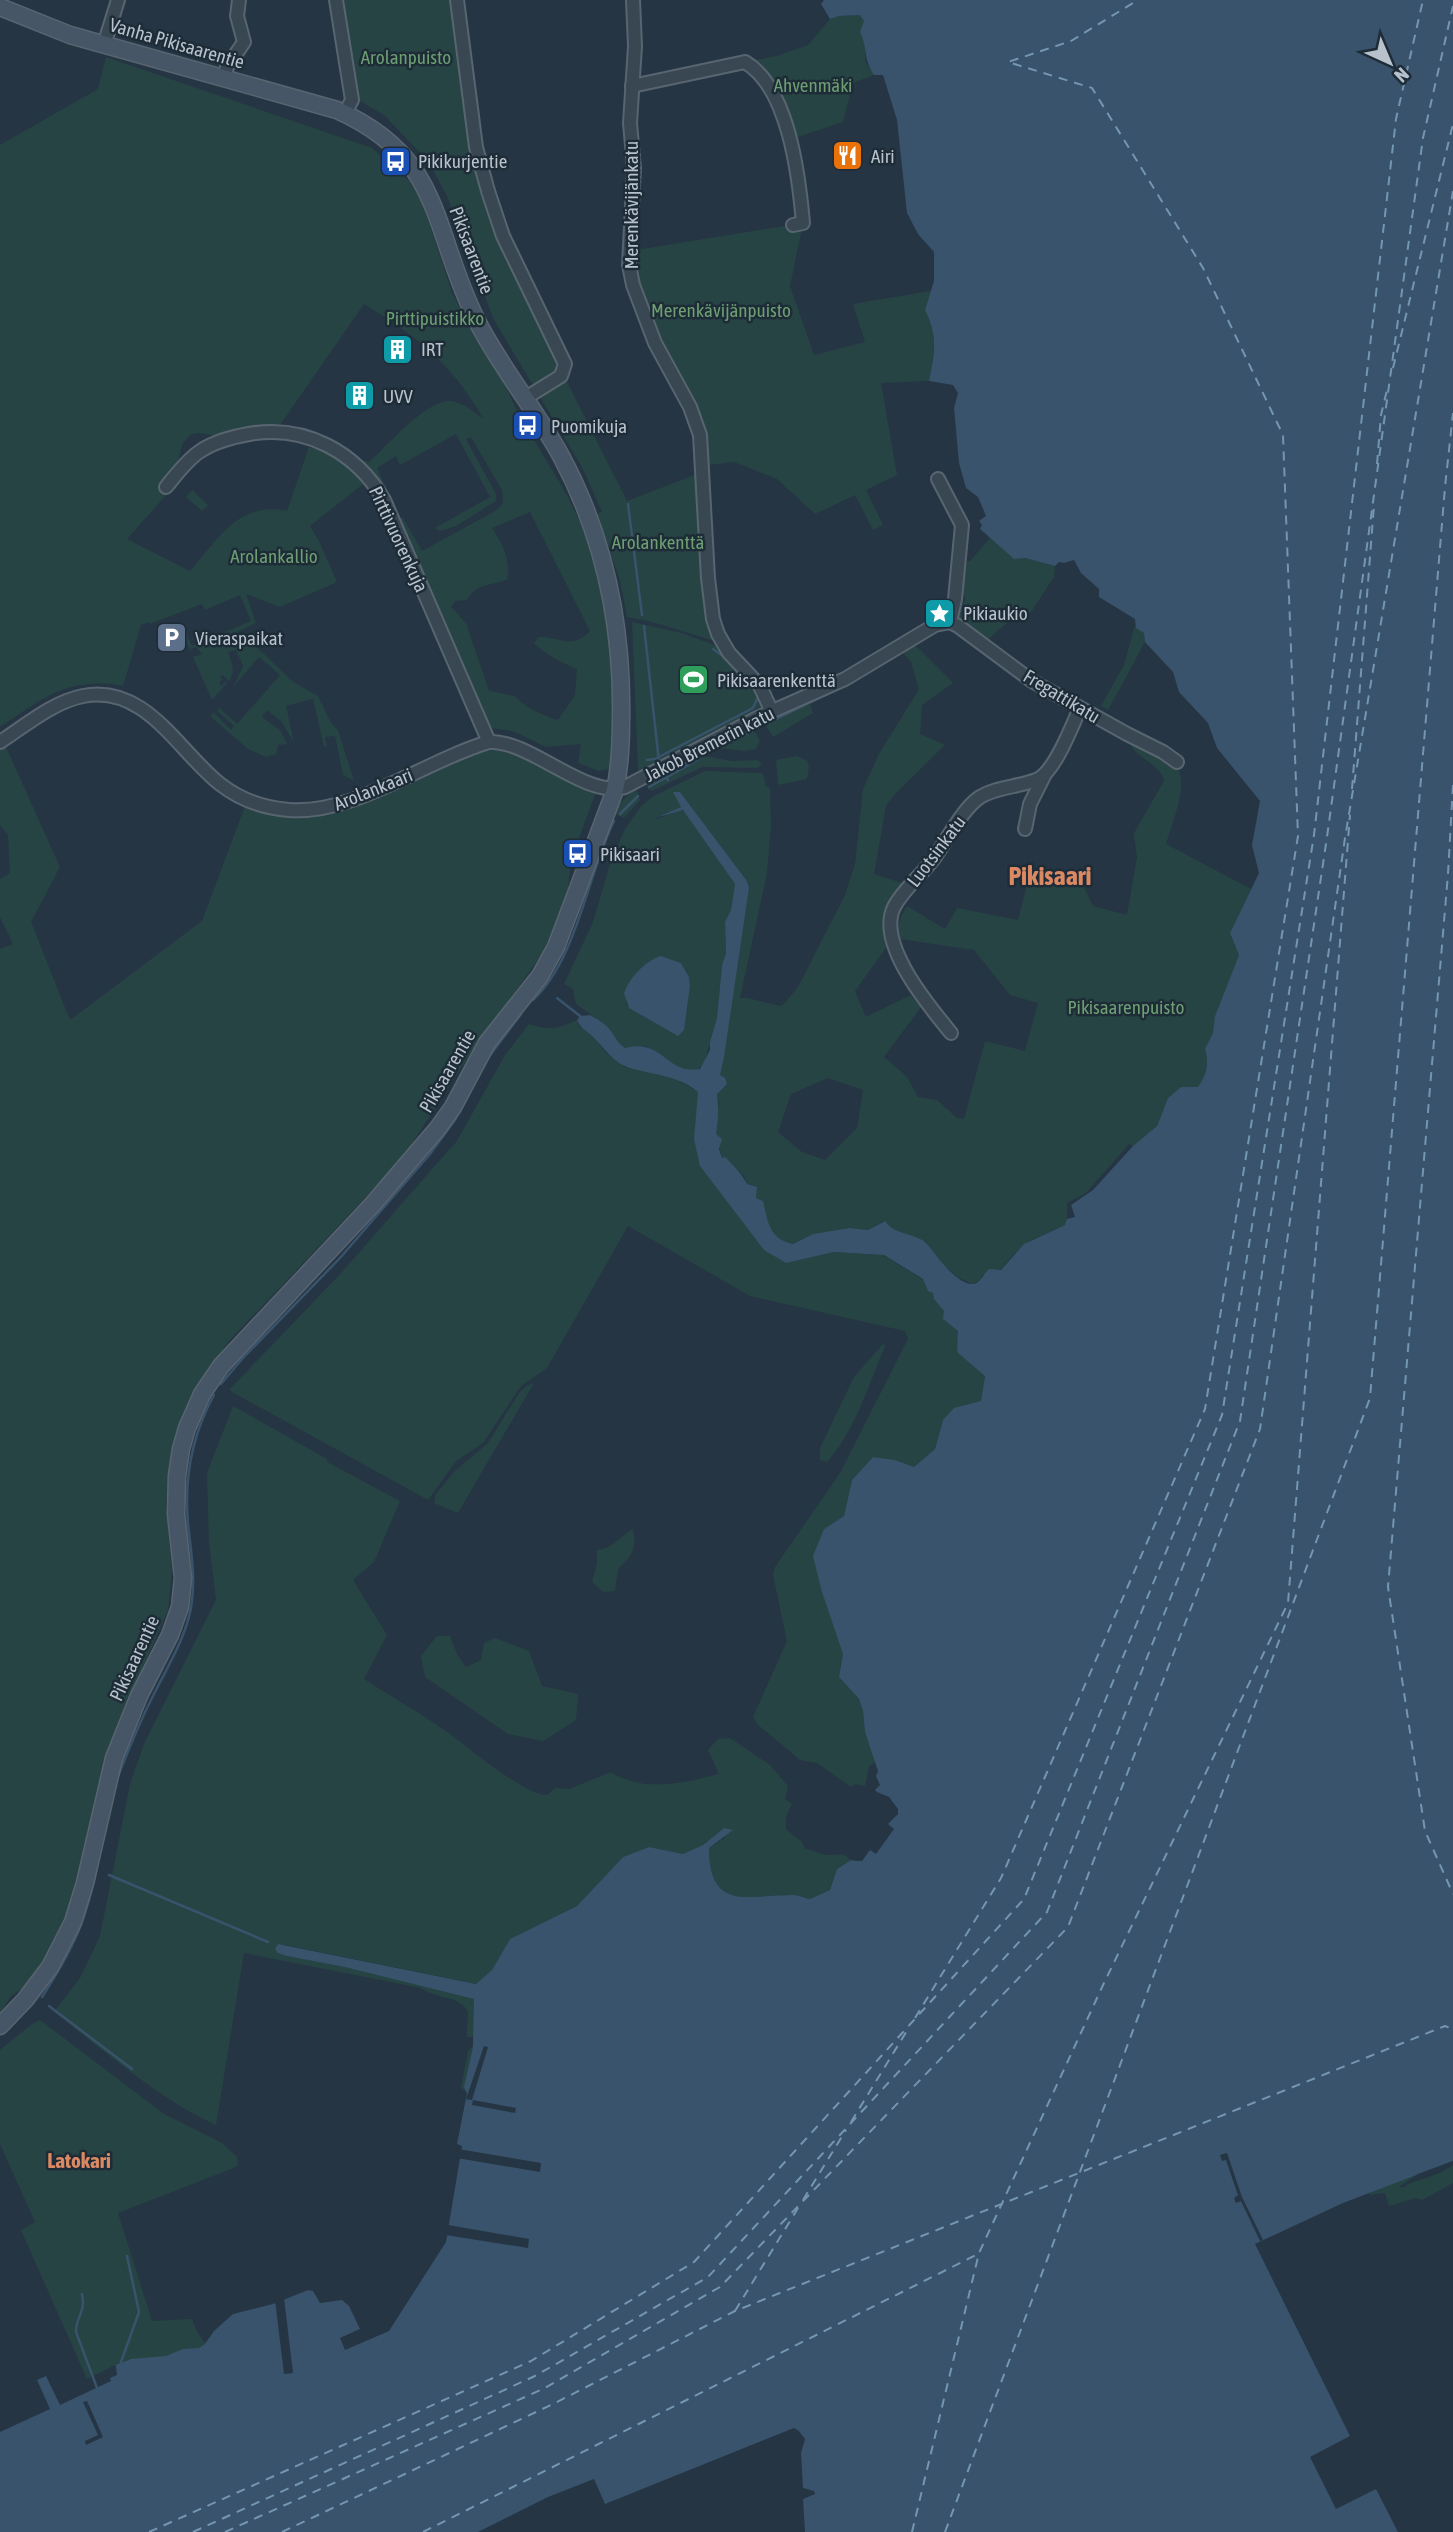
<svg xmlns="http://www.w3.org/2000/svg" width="1453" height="2532" viewBox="0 0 1453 2532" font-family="'Asap Condensed',sans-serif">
<rect width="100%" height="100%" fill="#253543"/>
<g fill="#274444" fill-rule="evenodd">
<path d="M339,0h116l19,149 89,225 64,127 75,-29 20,171 -70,-21 -25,-5 -7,-37 -23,-66 5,-2 -19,-43 -89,-149 -47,-124 -19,-35 -44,-46 -27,-16z"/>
<path d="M860,15l5,6v40l9,14 -21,8 -10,39 -54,18 -12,-37 -32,-41 32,-6 31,-11 22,-26 9,-3z"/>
<path d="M106,57l266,91 37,33 14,23 29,89 26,49 26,41 14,30 49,82 25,52 21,93 1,127 -15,4 -21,-8 3,-19 -35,3 -33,-16 -23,-3 -92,-210h5l19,33 75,-41 6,-7 -1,-13 -31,-53 -5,2 30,55v7l-40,25 -16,5 -5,-3 55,-31 -34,-63 -56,31 -4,-9 -19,12 17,37 -15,-26 -18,-19 8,2c17,-15 58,-63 81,-61 14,1 24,12 33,17 -31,-54 -66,-82 -119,-114l-84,121 -36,3 -27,8 -17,-3 -8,1 -9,8 -7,26 -16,18 8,7 -41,46 63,32c28,-32 48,-70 97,-60l22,-64c23,7 39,18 54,37l-53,42 9,15 18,41 -57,25 -34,-13 10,29 -21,10 6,7 11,4 12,10 28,27 26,15 13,27 7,7 16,51 -11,-6 -8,-39 -10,1 2,9 -3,1 -11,-48 -27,7 8,37 -12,-21 -15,-12 -5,7 18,13 7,14 -9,1 -2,9 -10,3 -18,-8 -38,-33 4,-3 17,17 3,-4 -17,-15 2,-2 -3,-4 21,19 43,-49 -21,-18 -25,29 9,-20 -7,-16 -8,2c4,12 8,18 1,29l-6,-6 -3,1 2,3 -3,4 3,3 4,-5 1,2 -15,17 -19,-43 9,-3 -6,-7 -5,2v4l-12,-28 3,-1 10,22 59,-25 -11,-26 -35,15 -3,-6 -52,20 -1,-2 -8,3 -18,61c-55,-10 -79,12 -123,41v-582l98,-56zM530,512l60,119c-19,20 -30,5 -51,6l-5,6c9,10 30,21 43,26l-2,26 -17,25c-13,-4 -35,-13 -43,-24l-26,-5 -23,-68 -15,-16 4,-6 12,-1c8,-16 24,-15 40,-20 4,-20 -4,-35 -15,-52z"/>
<path d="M803,223l-13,63 24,69 51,-13 -12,-38 78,-13 -6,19c13,27 10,42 4,71l-48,2 16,92 -31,15 17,35 -10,5 -18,-35 -40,19 -38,-35 -43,-17 -33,4 -1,-31 -56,-119 -14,-65z"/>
<path d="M192,490l16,15 -6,6 -16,-14z"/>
<path d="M990,538l24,20h11l30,8 -1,11 -25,38 -7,-3 -9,5 -24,22 -29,-19 -3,-9 9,-12 -8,-11 4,-25 8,-2z"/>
<path d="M632,622l50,11 32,12 8,5 40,44v12l-119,67 -5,-3z"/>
<path d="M1136,622l8,11 1,9 -37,68 -7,-4 23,-41z"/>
<path d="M914,644l39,39 -31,22 -2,29 25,11 -51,50 -8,11 -12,68 34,11c-13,21 -28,34 -20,60l-33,46 11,26 45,-22 10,12 -37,50 23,20 11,20 19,3 20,18 7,1 21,-78 40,10 13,-48 -28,-8 -36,-45 -74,-11c-4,-13 0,-22 7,-33l38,23 12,-21 61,12 11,-44 40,11 14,-2 10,21 34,9 10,-58 -3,-24 30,-52c-4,-18 -28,-22 -35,-39 14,7 33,13 45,23 18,13 -3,61 -8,79l85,45 -21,44 9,22 -24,61 -2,17 -8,16c4,15 2,25 -7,38h-17l-13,11 -11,28 -24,20 -4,-2 -43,49 -19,10v20l-2,2 -36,16 -14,12 -14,16 -18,6 -3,5 -8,4 -14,-7 -16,-13 -16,-22 -34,-12 -9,-9 -15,9 -19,-2 -36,6 -20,10c-27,-5 -24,-22 -31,-44l-6,-2 -1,-12 -8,-2 -3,-8 -22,-18 -6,-24v-16l3,-14 -2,-10 3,-5 6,-4 -6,-10v-6l29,-181 -2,-7 -67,-89 2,15 -26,10 1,2 22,-9 7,2 49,72 -4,26 -6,12 1,31 -4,12 -5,53 -13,46 -7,6h-9l-13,-4 -14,-12 -15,-8 -21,2 -3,-1 -19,-24 -27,-19 -3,-15 -9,-5 29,-62 18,-61 14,-32 17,-24 12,-9 51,-25 54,2h4l3,13 4,2 1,38 -4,47 -27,125h7l33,8 4,-2 14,-17 47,-92 10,-31 8,-75 16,-35 40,-65 -8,-27 -9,-10zM661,956l20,7 8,14 1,9 -6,44 -7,5 -48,-27 -3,-4c7,-28 8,-35 35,-48zM828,1078l35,12 -6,38 -32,32 -23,-8 -24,-20 13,-38z"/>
<path d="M810,703l3,10 -40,24 -7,-11 2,-6z"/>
<path d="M750,728l4,2 6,11 -4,8 -12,2 -25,-3v-5z"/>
<path d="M6,747l54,120 -29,55 39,98 132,-99 43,-115 63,10 22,-4 149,-61 25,-1 11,3 81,39 -25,67 -4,40 -20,48 -86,121 -59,91 -173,182 -38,54 -17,61 -8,47 6,68 -4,39 -64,150 -29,132 -7,23 -30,57 -14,15 -13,9 -11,17v-1064l13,-5 -13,-27v-38l10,-6 -2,-38 -8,-10v-75z"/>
<path d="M699,755l33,6 26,-1 4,5 -5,3 -55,-1 -50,24 -4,-2 -1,-8z"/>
<path d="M797,756l10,5 2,6 -2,12 -29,6 -2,-25z"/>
<path d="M636,788l4,12 -16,18 -10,-5 6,-10z"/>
<path d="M577,1020l2,6 15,11 12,16 19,14 50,12 24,13 -5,47 92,124 48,-11 49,3 42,26 19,30 1,10 14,10 -2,21 28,23 -4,26 -38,19 -8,29 -21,18 -19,-7 -22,-3 -21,23 -8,36 -20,13 14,105 5,20 -4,23 20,22 4,12 2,21 11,30 -7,4 -4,20 -10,-2 -4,3 -34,-24 -17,-3 -42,-35 -5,-8 34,-76 -14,-66 2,-8 65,-94 68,-134 -3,-8 -155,-35 -122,-70 -81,142 -26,18 -38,57 -27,18 -28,39 -196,-108 -2,-3 113,-118 104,-119 10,-11 48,-86 24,-31c23,7 28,5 48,-4z"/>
<path d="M883,1344l2,2c-16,39 -30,84 -58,116l-7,-2v-12l34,-71z"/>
<path d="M534,1383l-76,130 -24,-10 2,-9 19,-23 33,-28 31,-50 7,-7z"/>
<path d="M233,1406l94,53v3l73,39 -26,61 -21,18 34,55 -23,44c26,17 53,32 79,50 22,15 80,66 104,66l8,-7 14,1 42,-17c31,21 75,11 108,2l-11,-24 10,-11 12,-1 40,27 18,21 -3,13 7,5 -6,13v12l16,13 3,7c8,1 17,6 24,6 11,0 13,-3 22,5l-14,9 -7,21 -20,9c-6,-1 -11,-4 -16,-4 -44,-1 -85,19 -85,-47l16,-10 -1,-10 -21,17 -20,9 -34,-7 -26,10 -46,49 -67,33 -18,31 -15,14 -196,-40 50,18 143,33 5,30 -12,68 -6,-5 7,-37 5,-6v-8h-6l1,-26c-11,-16 -32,-12 -47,-23l-177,-35 -28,172c-60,-28 -110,-73 -162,-113l26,-34 20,-42 30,-152 14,-40 72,-144 -7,-57 -2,-70z"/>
<path d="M633,1529c4,20 -1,27 -15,40l-3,22 -12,1 -11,-10 5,-18v-14c16,-1 23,-14 36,-21z"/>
<path d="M437,1636h13l7,18 9,13 15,-7 3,-17 11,-5 34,13 13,35 36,8 -2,26 -33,21 -35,-7 -83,-57 -4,-21z"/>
<path d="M40,2020l124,94 58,29 15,14 1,8 -7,4 -113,44 34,108 40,-2 5,13 8,11 5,-6v14l-44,5 -49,19 -2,-10 -28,14 -66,-149 14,-8 -35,-78v-94l32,-26z"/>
<path d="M1453,2161l-53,25 1,2 5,-2 2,-2 32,-11 13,-8v18l-31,17 -6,-2 -27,8 -4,-13 -17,2 5,-5z"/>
</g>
<g fill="#38536b">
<path d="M824,0h629v2161l-110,42 -88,41 95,192 -40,21 26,52 40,-20 22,43h-593l-2,-33 12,-5 -1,-3 -11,-3 -2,-35 4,-14 -6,-8 -5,-3 -189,76 -11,-25 -46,18 -70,35h-478v-100l50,-23 -13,-29 9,-4 14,29 51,-24 -1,-3 7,-3 -1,-10 15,-6 35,-3 17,-7 16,-1 6,-4 9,-13 19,-17 40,-10 35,-14 5,1 7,12 22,-3 7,6 11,23 -20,9 5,12 44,-19 57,-89 16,-96 -5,-2 10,-51 -3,-6 9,-40 1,-48 -129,-32 -58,-11 -9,-3 -3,-4 3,-5 198,40 16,-14 18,-31 67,-33 46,-49 26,-10 34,7 20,-9 21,-17 9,2 -24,18c0,66 42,46 85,47 5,0 10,3 16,4l20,-9 7,-21 14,-9 7,1 35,-44 5,-3 -9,-17 -11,-3 -3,-4 5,-5 -4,-9 2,-5 -13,-39 -2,-21 -4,-12 -20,-22 4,-23 -21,-62 -9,-36 11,-27 20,-13 8,-36 21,-23 22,3 19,7 21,-18 8,-29 11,-12 27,-7 4,-25 -28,-24 1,-21 -15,-12 1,-8 -10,-12 -1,-6 -5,-2 -5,-12 -39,-24 -50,-3 -48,11 -22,-13 -64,-84 -6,-27 4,-47c-20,-17 -47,-17 -71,-25 -14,-5 -22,-18 -32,-28 -7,-8 -14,-9 -18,-19l3,-4 10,-1c7,4 15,8 20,15 6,7 7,13 15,18 40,-10 40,27 75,21l10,-19v-8l7,-24 5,-53 4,-12 -1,-31 6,-12 4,-26 -52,-74 -28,8 26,-11 -8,-15h7l67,89 2,7 -25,169 -4,18 5,3 2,6 -10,10c2,13 1,27 -1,40l6,5 -3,10 3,9 3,-1c10,10 16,16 22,27l10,3 -1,11 7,3c5,21 6,38 30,43l20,-10 36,-6 19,2 17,-9c9,15 32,11 43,24 8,10 29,40 45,39 8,-1 10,-10 16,-15l12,1 23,-26 41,-19 2,-6 8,-2 -4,-12 22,-15 40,-44 24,-20 11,-28 13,-11h17c9,-13 11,-23 7,-38l8,-16 2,-17 24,-61 -9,-22 29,-60 -7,-28 8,-44 -43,-53 -9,-25 -29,-31 -6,-20 -28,-30 -1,-9 -8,-5 -1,-9 -36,-22v-8l-18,-16 -7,-13 -10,3 -5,-1 -4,4 -30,-8 -11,1 -34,-30 2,-4 -3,-4 7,-5 -8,-19 -12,-9 -7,-25 -5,-55 4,-15 -5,-8 -24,-4c6,-29 9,-44 -4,-71l9,-29v-29l-16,-18 -11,-21 -10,-93 -14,-45h-9c-11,-17 -6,-26 -14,-43l4,-11 -4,-6 -21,1 -9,3 -9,-15z"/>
<path d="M661,956l20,7 8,14 1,9 -6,44 -6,6 -49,-28 -5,-15c6,-16 21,-32 37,-37z"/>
</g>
<g fill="#253543">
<path d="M872,1790l17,7 9,12v5l-10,10 6,5 -18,25 -6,-4 -8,11 -11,-1 -3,-2h12l34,-46 -7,-12 -11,-3z"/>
<path d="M484,2046l4,1 -16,53 -6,-1z"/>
<path d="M473,2100l43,8 -1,5 -43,-8z"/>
<path d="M458,2149l83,14 -1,9 -83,-14z"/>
<path d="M1227,2153l15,44 21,43 -3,1 -19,-40 -5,2 -2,-5 4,-3 -12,-35 -4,1 -2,-6z"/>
<path d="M1453,2161v4l-6,3 -47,18 18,-12z"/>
<path d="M448,2225l81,14 -1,9 -82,-13z"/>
<path d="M284,2298l9,75 -9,1 -9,-74z"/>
<path d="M87,2401l16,36 -17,8 -1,-4 13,-6 -15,-33z"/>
</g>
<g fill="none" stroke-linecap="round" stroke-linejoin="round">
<g stroke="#38536b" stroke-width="2.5">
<path d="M628,504l14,111"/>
<path d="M644,626l15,136"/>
<path d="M713,649l14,10"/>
<path d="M766,724l76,-37"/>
<path d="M721,746l31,-15"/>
<path d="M647,760l8,-1 98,-51 4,-9"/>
<path d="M663,775l5,5"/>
<path d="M649,787l50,-28"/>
<path d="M620,814l18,-18"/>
<path d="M557,998l23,18"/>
<path d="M533,1000c44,-41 54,-124 81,-179"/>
<path d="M221,1384l21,-25 98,-101 90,-104 25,-34 33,-62 33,-44"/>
<path d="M117,1779c11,-28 22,-56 36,-83 14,-28 32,-57 38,-88 5,-29 0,-56 -3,-85 -4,-46 4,-88 26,-128"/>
<path d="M109,1875l159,67"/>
<path d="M42,1997c32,-49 45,-78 56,-135"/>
<path d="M49,2006l83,63"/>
<path d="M82,2294c4,19 -6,22 -6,38l21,56"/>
<path d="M121,2362l18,-50 -12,-56"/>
</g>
<g stroke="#7596b1" stroke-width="2" stroke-dasharray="9 7" stroke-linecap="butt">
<path d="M1393,368l60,-244"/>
<path d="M1377,464l4,-49 6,-25"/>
<path d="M1453,785l-5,89 -60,713 37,244 28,63"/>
<path d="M1352,789l22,-284"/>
<path d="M915,2018l86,-140 204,-469 93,-573 -15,-401 -80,-167 -111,-180 -84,-26 63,-21 67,-41"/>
<path d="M851,2122l57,-93"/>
<path d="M803,2200l43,-70"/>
<path d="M735,2311l63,-103"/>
<path d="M149,2532l382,-171 163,-99 330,-363 198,-484 92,-580 82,-716 27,-119"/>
<path d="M193,2532l342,-156 173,-99 339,-365 193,-491 87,-584 96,-699 30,-132"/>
<path d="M225,2532l320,-144 175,-101 348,-360 192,-498 85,-591 108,-647"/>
<path d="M282,2532l271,-128 182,-93 710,-285 8,3"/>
<path d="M423,2532l555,-278"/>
<path d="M912,2532l67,-279 125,-270 184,-380 62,-788"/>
<path d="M945,2532l425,-1134 75,-911 8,-74"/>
</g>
<defs>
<g id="street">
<path d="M336,0l16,100 -7,13"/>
<path d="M457,0l19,147 12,44 15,45 62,128 -4,12 -37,23"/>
<path d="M633,0l2,46 -5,77 4,45 -5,97 4,20 22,58 35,64 10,28 8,143 5,41 5,15 11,19 31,33 12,26"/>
<path d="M104,45l14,-45"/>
<path d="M224,78l3,-11 17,-25 -7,-26 2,-16"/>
<path d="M632,86l113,-24c44,26 54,115 58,161l-10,2"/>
<path d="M938,479l24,46 -7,74 -5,23"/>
<path d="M166,487c10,-12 20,-26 33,-35 14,-10 33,-15 50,-18 56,-10 107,18 135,66l105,242"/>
<path d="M950,622l8,4 74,55 95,53 36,18 14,10"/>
<path d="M0,742c26,-17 53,-40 83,-46 62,-13 96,56 137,88 19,15 44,24 69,26 66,5 137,-50 200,-68 42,-2 96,57 136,45l132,-69 88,-39 90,-54 15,-3"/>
<path d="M1025,829l5,-25 15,-30"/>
<path d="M951,1033c-22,-27 -75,-89 -57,-126 10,-19 29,-33 41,-50 12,-17 27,-48 45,-60 16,-10 38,-10 56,-17 18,-6 36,-54 44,-72"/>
</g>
<path id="secondary" d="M0,7l70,28 267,75c108,48 94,120 140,211 24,47 59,89 84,135 44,82 62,173 60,265 0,23 -1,46 -6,69l-59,157 -16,29 -53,67 -34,64 -15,21 -65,76 -152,162 -19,28 -15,34 -6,21 -4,27 -1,38 7,64 -3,29 -10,28 -31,61 -25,62 -29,125 -12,39 -23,45 -25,33 -25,26"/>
</defs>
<use href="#street" stroke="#586570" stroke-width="16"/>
<use href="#secondary" stroke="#586570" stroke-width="19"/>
<use href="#street" stroke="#394753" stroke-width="12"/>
<use href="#secondary" stroke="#475666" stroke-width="16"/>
</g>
<defs>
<symbol id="restaurant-square" viewBox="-11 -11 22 22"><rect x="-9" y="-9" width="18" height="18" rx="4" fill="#e8710a" stroke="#1e2c38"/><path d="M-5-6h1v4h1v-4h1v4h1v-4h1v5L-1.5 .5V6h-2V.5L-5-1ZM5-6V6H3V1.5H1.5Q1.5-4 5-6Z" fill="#fff"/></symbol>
<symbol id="bus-square" viewBox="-11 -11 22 22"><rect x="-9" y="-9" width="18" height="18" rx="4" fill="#1a4fb4" stroke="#1e2c38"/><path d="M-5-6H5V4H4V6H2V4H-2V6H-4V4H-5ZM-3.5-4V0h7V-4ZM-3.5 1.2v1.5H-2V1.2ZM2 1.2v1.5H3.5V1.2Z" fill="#fff"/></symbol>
<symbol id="building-square" viewBox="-11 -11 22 22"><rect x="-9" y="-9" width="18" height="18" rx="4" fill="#0f9aa8" stroke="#1e2c38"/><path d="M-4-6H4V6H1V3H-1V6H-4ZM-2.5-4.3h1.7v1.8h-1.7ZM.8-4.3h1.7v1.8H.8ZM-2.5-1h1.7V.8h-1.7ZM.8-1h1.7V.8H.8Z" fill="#fff"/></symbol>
<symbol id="sight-square" viewBox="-11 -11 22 22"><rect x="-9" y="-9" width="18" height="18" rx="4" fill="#0f9aa8" stroke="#1e2c38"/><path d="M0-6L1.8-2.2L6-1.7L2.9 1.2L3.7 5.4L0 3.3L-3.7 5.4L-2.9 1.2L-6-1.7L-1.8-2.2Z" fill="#fff"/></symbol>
<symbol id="parking-square" viewBox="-11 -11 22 22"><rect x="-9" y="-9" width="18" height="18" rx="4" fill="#5c6f8a" stroke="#1e2c38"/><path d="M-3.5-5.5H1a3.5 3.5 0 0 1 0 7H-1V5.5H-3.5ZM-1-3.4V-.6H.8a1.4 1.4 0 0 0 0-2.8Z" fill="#fff"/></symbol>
<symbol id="stadium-square" viewBox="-11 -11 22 22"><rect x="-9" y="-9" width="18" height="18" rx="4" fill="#2e9e5b" stroke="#1e2c38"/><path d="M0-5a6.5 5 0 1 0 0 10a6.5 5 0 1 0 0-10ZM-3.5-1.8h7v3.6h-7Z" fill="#fff"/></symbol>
</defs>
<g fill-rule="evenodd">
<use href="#restaurant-square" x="830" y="138" width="35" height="35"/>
<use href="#bus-square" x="378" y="144" width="35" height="35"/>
<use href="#building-square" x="380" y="332" width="35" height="35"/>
<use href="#building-square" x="342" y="378" width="35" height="35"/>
<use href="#bus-square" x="510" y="408" width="35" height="35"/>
<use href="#sight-square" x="922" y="596" width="35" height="35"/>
<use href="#parking-square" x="154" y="620" width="35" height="35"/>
<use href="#stadium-square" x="676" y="662" width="35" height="35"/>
<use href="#bus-square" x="560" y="836" width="35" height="35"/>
</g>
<g text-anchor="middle" stroke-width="5" stroke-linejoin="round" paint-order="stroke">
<g font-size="19" fill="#b7c2cc" stroke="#1e2c38">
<text transform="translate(177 43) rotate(16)" y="7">Vanha Pikisaarentie</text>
<text transform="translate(631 205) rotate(-90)" y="7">Merenkävijänkatu</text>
<text transform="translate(472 250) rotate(69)" y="7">Pikisaarentie</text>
<text transform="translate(399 539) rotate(65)" y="7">Pirttivuorenkuja</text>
<text transform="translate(1062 696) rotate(31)" y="7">Fregattikatu</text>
<text transform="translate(709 744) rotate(-27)" y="7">Jakob Bremerin katu</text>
<text transform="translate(373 789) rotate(-22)" y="7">Arolankaari</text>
<text transform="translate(936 851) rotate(-53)" y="7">Luotsinkatu</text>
<text transform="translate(447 1071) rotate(-60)" y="7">Pikisaarentie</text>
<text transform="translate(134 1658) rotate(-65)" y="7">Pikisaarentie</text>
</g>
<g font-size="19" fill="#6d9f72" stroke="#1e2c38">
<text x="406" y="64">Arolanpuisto</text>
<text x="813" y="92">Ahvenmäki</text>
<text x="721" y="317">Merenkävijänpuisto</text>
<text x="435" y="325">Pirttipuistikko</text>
<text x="658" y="549">Arolankenttä</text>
<text x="274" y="563">Arolankallio</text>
<text x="1126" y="1014">Pikisaarenpuisto</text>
</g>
<g font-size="19" fill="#b7c2cc" stroke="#1e2c38" text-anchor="start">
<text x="871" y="163">Airi</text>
<text x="418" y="168">Pikikurjentie</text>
<text x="421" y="356">IRT</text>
<text x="383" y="403">UVV</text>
<text x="551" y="433">Puomikuja</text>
<text x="963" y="620">Pikiaukio</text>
<text x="195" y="645">Vieraspaikat</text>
<text x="717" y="687">Pikisaarenkenttä</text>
<text x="600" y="861">Pikisaari</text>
</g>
<g font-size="21" font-weight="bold" fill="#db8963" stroke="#1e2c38">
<text x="79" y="2168">Latokari</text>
</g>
<g font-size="26" font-weight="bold" fill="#db8963" stroke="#1e2c38">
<text x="1050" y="885">Pikisaari</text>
</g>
</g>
<g transform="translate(1390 63) rotate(136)" stroke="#1e2c38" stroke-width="5" paint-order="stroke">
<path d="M0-5L12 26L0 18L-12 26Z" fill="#b7c2cc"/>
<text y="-10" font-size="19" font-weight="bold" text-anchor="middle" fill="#b7c2cc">N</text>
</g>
</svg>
